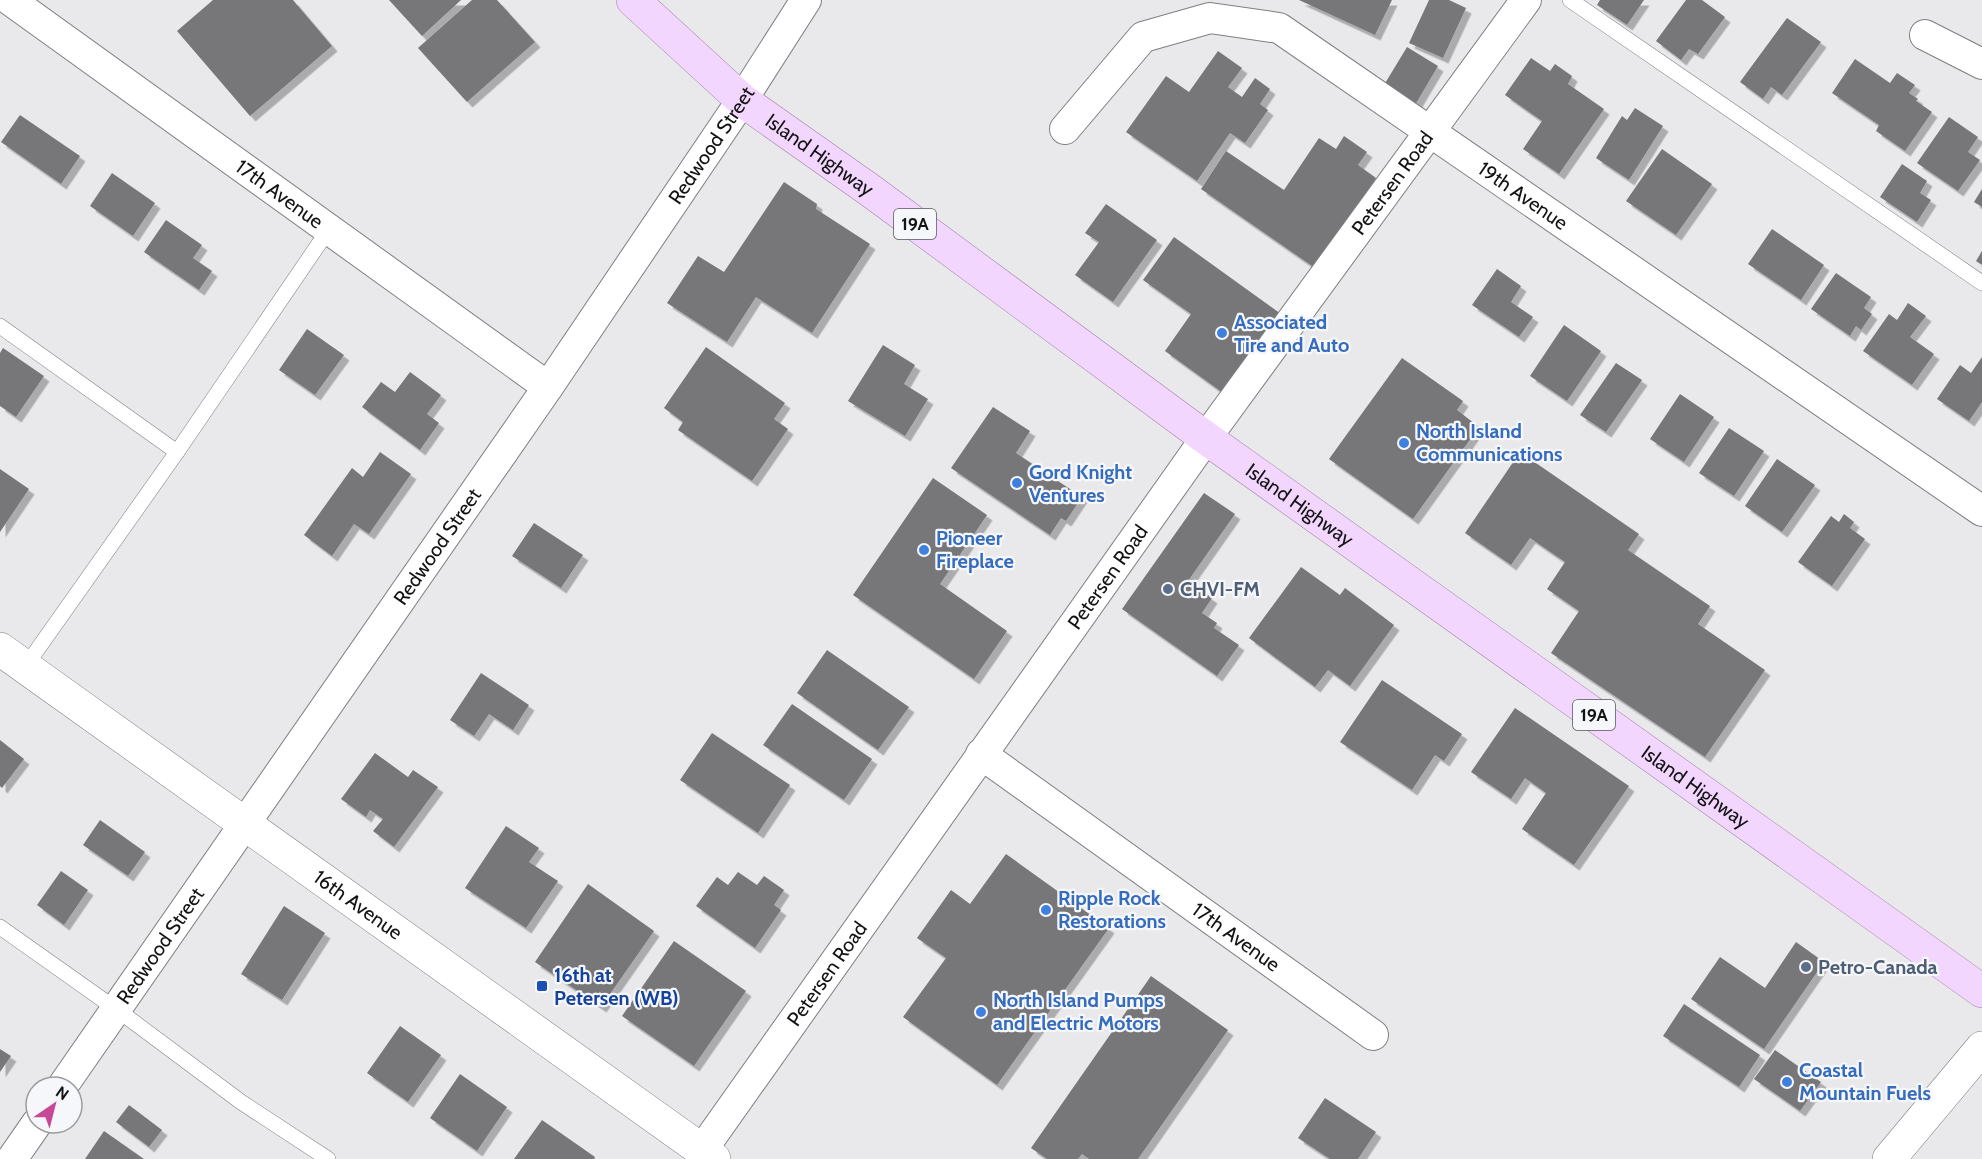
<svg xmlns="http://www.w3.org/2000/svg" width="1982" height="1159" viewBox="0 0 1982 1159" font-family="Cabin,sans-serif">
<defs>
<filter id="shadow"><feDropShadow dx="5.5" dy="5.5" stdDeviation="0" flood-color="#0004"/></filter>
</defs>
<rect width="100%" height="100%" fill="#e9e9ec"/>
<g fill="#777679" filter="url(#shadow)">
<path d="M213,0h80l39,46 -82,70 -73,-85z"/>
<path d="M389,0h72l-39,36z"/>
<path d="M472,0h25l38,42 -68,60 -49,-54z"/>
<path d="M1299,0h93l-17,35z"/>
<path d="M1429,0h20l17,8 -23,50 -34,-15z"/>
<path d="M1600,0h44l-17,25 -30,-20z"/>
<path d="M1686,0h16l23,17 -27,37 -9,-5 -8,11 -25,-19z"/>
<path d="M1787,18l34,24 -39,53 -11,-8 -8,12 -23,-17z"/>
<path d="M1407,47l31,19 -23,39 -31,-20z"/>
<path d="M1218,51l24,17 -14,19 14,10 13,-19 15,11 -10,15 8,6 -23,33 -15,-10 -33,48 -71,-49 40,-56 23,16z"/>
<path d="M1531,58l19,13 5,-7 17,12 -4,8 36,25 -45,65 -36,-25 19,-28 -37,-26z"/>
<path d="M1855,59l35,24 7,-10 18,12 -6,8 9,6 -2,2 16,11 -27,39 -29,-20 3,-6 -47,-32z"/>
<path d="M1635,108l28,18 -34,54 -33,-22 26,-42 5,4z"/>
<path d="M20,115l60,41 -19,28 -60,-42z"/>
<path d="M1949,117l29,20 -10,15 12,8 -22,31 -41,-28z"/>
<path d="M1344,136l23,16 -9,13 18,13 -61,90 -114,-79 25,-38 58,39 35,-52 17,11z"/>
<path d="M1662,149l50,35 -36,51 -50,-34z"/>
<path d="M1902,164l25,17 -7,12 11,7 -14,22 -37,-25z"/>
<path d="M112,173l43,30 -22,33 -43,-30z"/>
<path d="M784,182l33,22 -1,5 54,35 -58,89 -56,-36 -29,45 -60,-39 31,-47 26,16z"/>
<path d="M1982,189v18l-8,-5z"/>
<path d="M1106,204l51,36 -44,62 -38,-27 24,-33 -14,-9z"/>
<path d="M166,220l36,25 -9,13 19,13 -13,19 -55,-38z"/>
<path d="M1772,229l52,36 -23,35 -53,-36z"/>
<path d="M1174,237l107,77 -58,79 -58,-42 26,-37 -48,-34z"/>
<path d="M1982,251v14l-6,-4z"/>
<path d="M1497,269l24,17 -10,16 22,15 -14,20 -47,-32z"/>
<path d="M1836,273l35,24 -7,11 8,6 -11,16 -5,-4 -6,10 -39,-27z"/>
<path d="M1908,303l18,13 -16,21 24,17 -22,31 -49,-34 26,-37 8,6z"/>
<path d="M1564,325l37,26 -34,50 -37,-25z"/>
<path d="M307,329l37,26 -29,40 -36,-25z"/>
<path d="M883,345l32,20 -11,19 24,15 -23,37 -57,-35z"/>
<path d="M706,347l79,56 -11,16 14,10 -36,52 -74,-51 5,-8 -19,-14z"/>
<path d="M3,348l41,28 -28,41 -16,-11v-53z"/>
<path d="M1982,357v45l-13,19 -32,-22 23,-34 11,8z"/>
<path d="M1402,358l61,43 -6,9 22,17 -66,92 -84,-60z"/>
<path d="M1616,363l26,17 -36,52 -26,-17z"/>
<path d="M410,372l31,23 -14,19 12,9 -19,27 -58,-43 19,-25 14,10z"/>
<path d="M1680,394l34,23 -30,45 -34,-23z"/>
<path d="M993,407l37,24 -14,22 66,44 -16,24 -5,-3 -11,17 -99,-67z"/>
<path d="M1729,428l35,23 -30,45 -35,-23z"/>
<path d="M380,452l31,22 -42,60 -15,-10 -22,32 -28,-21 48,-67 11,9z"/>
<path d="M1520,452l119,82 -11,16 82,56 -12,18 67,46 -60,87 -154,-104 28,-42 -32,-22 18,-27 -35,-24 -19,27 -46,-32z"/>
<path d="M1777,459l38,26 -33,47 -37,-26z"/>
<path d="M0,469l29,20 -29,43z"/>
<path d="M933,478l54,37 -47,69 67,47 -33,48 -121,-84z"/>
<path d="M1204,493l31,21 -47,67 24,17 -10,15 15,10 -3,5 25,17 -22,31 -95,-67z"/>
<path d="M1844,514l10,8 -4,6 15,11 -33,47 -34,-24 33,-46 8,6z"/>
<path d="M534,523l49,32 -22,33 -49,-32z"/>
<path d="M1301,567l39,28 5,-7 49,37 -44,61 -22,-16 -13,17 -66,-49z"/>
<path d="M827,650l82,57 -31,43 -81,-57z"/>
<path d="M481,673l48,32 -16,25 -24,-16 -15,22 -24,-16z"/>
<path d="M1382,680l80,54 -18,27 -9,-6 -23,35 -72,-48z"/>
<path d="M792,704l80,55 -28,41 -81,-55z"/>
<path d="M1515,708l114,78 -55,79 -52,-36 24,-36 -21,-15 -14,21 -40,-27z"/>
<path d="M712,733l78,52 -32,48 -78,-53z"/>
<path d="M0,740l24,19 -22,29 -2,-2z"/>
<path d="M375,753l33,24 5,-7 25,17 -44,60 -21,-16 10,-12 -13,-9 -4,7 -25,-18z"/>
<path d="M100,820l45,32 -17,24 -45,-31z"/>
<path d="M506,826l33,22 -10,14 29,19 -32,47 -61,-40z"/>
<path d="M1006,854l103,74 -112,157 -94,-68 43,-59 -29,-20 34,-48 19,14z"/>
<path d="M61,871l27,19 -24,35 -27,-20z"/>
<path d="M738,872l19,13 7,-9 20,14 -10,15 7,5 -26,38 -59,-42 21,-29 11,8z"/>
<path d="M588,884l66,47 -53,76 -66,-45z"/>
<path d="M284,906l41,27 -43,67 -41,-26z"/>
<path d="M674,941l72,50 -52,75 -72,-50z"/>
<path d="M1796,942l28,20 -60,87 -73,-50 29,-42 45,31z"/>
<path d="M1151,976l77,54 -90,129h-49l-7,-5 -4,5h-31l-16,-11z"/>
<path d="M1684,1004l76,51 -21,32 -76,-51z"/>
<path d="M400,1026l41,29 -33,47 -41,-29z"/>
<path d="M0,1049l11,7 -11,16z"/>
<path d="M1775,1050l46,32 -21,29 -46,-32z"/>
<path d="M460,1074l47,33 -30,44 -47,-33z"/>
<path d="M1325,1098l51,34 -18,27h-28l-32,-21z"/>
<path d="M129,1105l33,25 -13,17 -33,-25z"/>
<path d="M542,1120l53,37 -1,2h-80z"/>
<path d="M104,1131l40,28h-59z"/>
</g>
<g fill="none" stroke-linecap="round" stroke-linejoin="round">
<defs>
<g id="lane">
<path d="M1570,0l412,283"/>
<path d="M0,326l177,126"/>
<path d="M25,667l152,-215 152,-223"/>
<path d="M0,927l123,87 118,88 87,57"/>
</g>
<g id="street">
<path id="s1" d="M10,0l538,387"/>
<path d="M1925,35l57,29"/>
<path id="s2" d="M1065,129l78,-92 67,-19 69,10 703,483"/>
<path id="s3" d="M981,754l392,281"/>
<path id="s4" d="M62,1087l486,-700 194,-287 64,-100"/>
<path id="s5" d="M702,1150l504,-712 320,-438"/>
<path d="M12,1159l25,-36"/>
</g>
<g id="secondary">
<path id="s6" d="M0,649l714,510"/>
<path d="M1889,1159l93,-111"/>
</g>
<g id="primary">
<path id="s7" d="M633,0l109,100 129,91 335,247 776,553"/>
</g>
</defs>
<use href="#lane" stroke="#7e7f81" stroke-width="16"/>
<use href="#street" stroke="#7e7f81" stroke-width="32"/>
<use href="#secondary" stroke="#7e7f81" stroke-width="34"/>
<use href="#primary" stroke="#9f80ab" stroke-width="34"/>
<use href="#lane" stroke="#fff" stroke-width="15"/>
<use href="#street" stroke="#fff" stroke-width="30"/>
<use href="#secondary" stroke="#fff" stroke-width="33"/>
<use href="#primary" stroke="#f3d6fe" stroke-width="33"/>
</g>
<g fill="#3f7fe0" stroke="#f6f7fa" stroke-width="2">
<circle cx="1222" cy="333" r="6"/>
<circle cx="1404" cy="443" r="6"/>
<circle cx="1017" cy="483" r="6"/>
<circle cx="924" cy="550" r="6"/>
<circle cx="1046" cy="910" r="6"/>
<circle cx="981" cy="1012" r="6"/>
<circle cx="1787" cy="1082" r="6"/>
</g>
<g fill="#5c6f8a" stroke="#f6f7fa" stroke-width="2">
<circle cx="1168" cy="589" r="6"/>
<circle cx="1806" cy="967" r="6"/>
</g>
<rect fill="#1a4fb4" stroke="#f6f7fa" stroke-width="2" x="536" y="980" width="12" height="12" rx="3"/>
<g text-anchor="middle" stroke-width="4.5" stroke-linejoin="round" paint-order="stroke">
<g fill="#f6f7fa" stroke="#575759" stroke-width="1.5">
<rect x="894" y="209" width="42" height="30" rx="4.5"/>
<rect x="1573" y="700" width="42" height="30" rx="4.5"/>
</g>
<g font-size="18" font-weight="bold" fill="#131314">
<text x="915" y="230">19A</text>
<text x="1594" y="721">19A</text>
</g>
<g font-size="20" fill="#131314" stroke="#f6f7fa">
<text dy="7" stroke="none"><textPath href="#s4" startOffset="1144">Redwood Street</textPath></text>
<text dy="7" stroke="none"><textPath href="#s7" startOffset="243">Island Highway</textPath></text>
<text dy="7" stroke="none"><textPath href="#s5" startOffset="1188">Petersen Road</textPath></text>
<text dy="7" stroke="none"><textPath href="#s1" startOffset="332">17th Avenue</textPath></text>
<text dy="7" stroke="none"><textPath href="#s2" startOffset="556">19th Avenue</textPath></text>
<text dy="7" stroke="none"><textPath href="#s7" startOffset="837">Island Highway</textPath></text>
<text dy="7" stroke="none"><textPath href="#s4" startOffset="658">Redwood Street</textPath></text>
<text dy="7" stroke="none"><textPath href="#s5" startOffset="702">Petersen Road</textPath></text>
<text dy="7" stroke="none"><textPath href="#s7" startOffset="1323">Island Highway</textPath></text>
<text dy="7" stroke="none"><textPath href="#s6" startOffset="440">16th Avenue</textPath></text>
<text dy="7" stroke="none"><textPath href="#s3" startOffset="314">17th Avenue</textPath></text>
<text dy="7" stroke="none"><textPath href="#s4" startOffset="172">Redwood Street</textPath></text>
<text dy="7" stroke="none"><textPath href="#s5" startOffset="216">Petersen Road</textPath></text>
</g>
<g font-size="20" font-weight="bold" fill="#366cbe" stroke="#f6f7fa" text-anchor="start">
<text x="1234" y="329">Associated<tspan x="1234" dy="23">Tire and Auto</tspan></text>
<text x="1416" y="438">North Island<tspan x="1416" dy="23">Communications</tspan></text>
<text x="1029" y="479">Gord Knight<tspan x="1029" dy="23">Ventures</tspan></text>
<text x="936" y="545">Pioneer<tspan x="936" dy="23">Fireplace</tspan></text>
<text x="1058" y="905">Ripple Rock<tspan x="1058" dy="23">Restorations</tspan></text>
<text x="993" y="1007">North Island Pumps<tspan x="993" dy="23">and Electric Motors</tspan></text>
<text x="1799" y="1077">Coastal<tspan x="1799" dy="23">Mountain Fuels</tspan></text>
</g>
<g font-size="20" font-weight="bold" fill="#4e5e75" stroke="#f6f7fa" text-anchor="start">
<text x="1180" y="596">CHVI-FM</text>
<text x="1818" y="974">Petro-Canada</text>
</g>
<g font-size="20" font-weight="bold" fill="#164399" stroke="#f6f7fa" text-anchor="start">
<text x="554" y="982">16th at<tspan x="554" dy="23">Petersen (WB)</tspan></text>
</g>
</g>
<g transform="translate(54 1105) rotate(35)"><circle r="28" fill="#f6f7fa" stroke="#9b9c9e" stroke-width="1.5"/>
<path d="M0-4.5L10 22L0 15L-10 22Z" fill="#c64896"/>
<text y="-9" font-size="16" font-weight="bold" text-anchor="middle" fill="#131314">N</text>
</g>
</svg>
